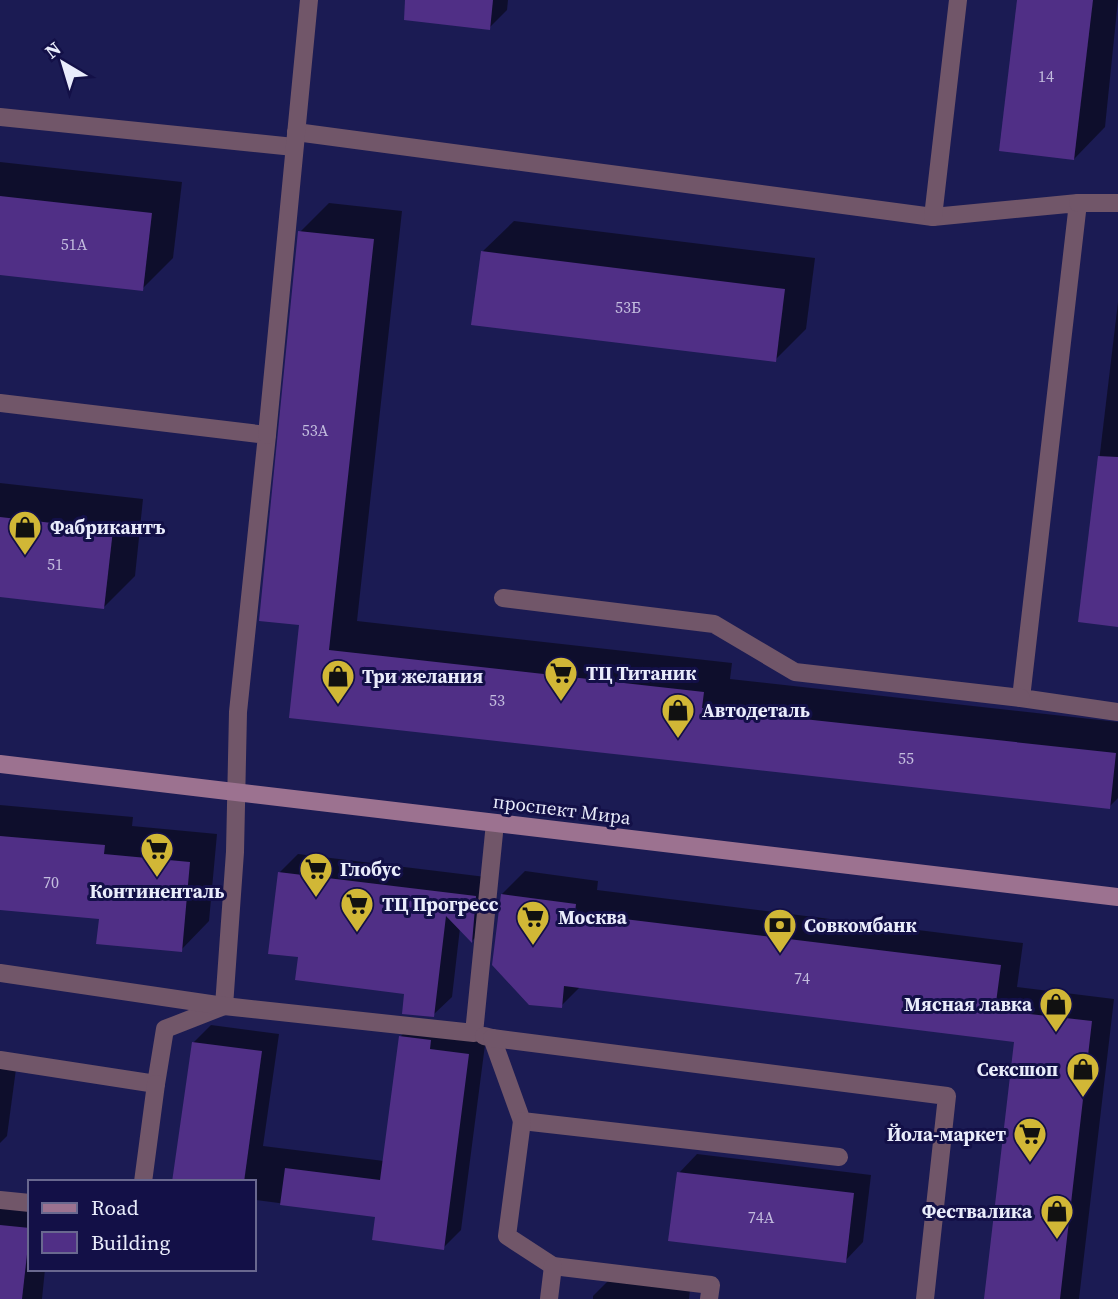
<svg xmlns="http://www.w3.org/2000/svg" width="1118" height="1299" viewBox="0 0 1118 1299" font-family="'Source Serif 4',serif">
<rect width="100%" height="100%" fill="#1b1b53"/>
<g fill="#0007">
<path d="M435,0h73l-1,10 -18,18z"/>
<path d="M1019,0h99l-13,127 -31,32z"/>
<path d="M0,162l182,20 -9,76 -31,31 -142,-16z"/>
<path d="M329,203l73,8 -45,410 375,42 -2,16 388,43v76l-9,9 -818,-91 10,-92 -1,-392z"/>
<path d="M514,221l301,37 -9,71 -31,31 -293,-108z"/>
<path d="M1118,302v323l-38,-4z"/>
<path d="M0,483l143,16 -8,77 -31,31 -104,-11z"/>
<path d="M0,805l133,12 -1,9 85,8 -8,87 -28,29 -80,-32 -101,-9z"/>
<path d="M298,854l196,24 -5,45 -17,18 -12,-13 -8,69 -19,18 -27,-23 -106,-36 -20,-84z"/>
<path d="M525,871l73,10 -1,9 426,53 -6,44 97,12 -35,300h-93l30,-258 -436,-54 -19,19 -59,-112z"/>
<path d="M418,1019l68,18 -25,193 -18,18 -66,-32 -121,-16 -2,16v-34h-80l19,-139 18,-18 68,9 -16,112 121,15 16,-124z"/>
<path d="M0,1067l16,2 -9,67 -7,7z"/>
<path d="M697,1154l174,21 -8,67 -18,19 -166,-88z"/>
<path d="M0,1200l30,3v66h15l-3,30h-42z"/>
<path d="M617,1272l74,8 -2,19h-96v-3z"/>
</g>
<g fill="#502f86">
<path d="M405,0h88l-3,30 -86,-10z"/>
<path d="M1017,0h76l-19,160 -75,-9z"/>
<path d="M0,196l152,17 -9,78 -143,-16z"/>
<path d="M298,231l76,8 -45,411 375,42 -2,16 414,45 -6,56 -821,-91 10,-93 -40,-4z"/>
<path d="M481,251l304,38 -9,73 -305,-37z"/>
<path d="M1098,456l20,1v170l-40,-5z"/>
<path d="M0,517l113,13 -9,79 -104,-12z"/>
<path d="M0,836l105,9 -1,9 86,8 -8,90 -86,-8 3,-25 -99,-9z"/>
<path d="M278,872l198,24 -4,47 -26,-27 -12,101 -32,-3 2,-20 -109,-14 3,-23 -30,-3z"/>
<path d="M501,894l75,10 -1,9 426,52 -6,45 97,11 -32,278h-76l30,-257 -450,-56 -2,22 -33,-3 -37,-40z"/>
<path d="M399,1036l32,4 -1,9 39,5 -25,196 -72,-10 3,-23 -95,-12 5,-37 95,12z"/>
<path d="M192,1042l70,9 -18,131h-72z"/>
<path d="M677,1172l177,21 -8,70 -178,-22z"/>
<path d="M0,1225l30,3 -8,71h-22z"/>
</g>
<g fill="none" stroke-linecap="round" stroke-linejoin="round">
<g stroke="#715669" stroke-width="18">
<path d="M0,117l294,30"/>
<path d="M296,132l637,85 145,-14 -57,495 97,14"/>
<path d="M1078,203h40"/>
<path d="M933,217l25,-217"/>
<path d="M0,403l267,32 -29,277 -3,140 -11,154 -59,23 -9,55 -156,-24"/>
<path d="M267,435l42,-435"/>
<path d="M503,598l211,26 81,48 226,26"/>
<path d="M0,973l224,33 250,27 21,-210"/>
<path d="M484,1036l8,2 30,83 317,36"/>
<path d="M492,1038l455,58 -22,203"/>
<path d="M522,1121l-15,115 46,30 158,19 -2,14"/>
<path d="M143,1182l13,-98"/>
<path d="M0,1200l30,3"/>
<path d="M549,1299l4,-33"/>
</g>
<path stroke="#9c7290" stroke-width="18" d="M0,764l1118,133"/>
</g>
<defs>
<symbol id="shop-pin" viewBox="-11 -11 22 30"><path d="M0 17L-7.5 6A9.5 9.5 0 1 1 7.5 6Z" fill="#d1b736" stroke="#131047"/><path d="M-5-2.5h2.3a2.7 3.5 0 0 1 5.4 0H5L5.5 6h-11ZM-1.5-2.5h3a1.5 2.3 0 0 0-3 0Z" fill="#111"/></symbol>
<symbol id="supermarket-pin" viewBox="-11 -11 22 30"><path d="M0 17L-7.5 6A9.5 9.5 0 1 1 7.5 6Z" fill="#d1b736" stroke="#131047"/><path d="M-6-5.5h2.5l.6 2H6L4.5 2H-2.5L-4.4-4H-6ZM-1.5 3.2a1.3 1.3 0 1 0 .1 0ZM3 3.2a1.3 1.3 0 1 0 .1 0Z" fill="#111"/></symbol>
<symbol id="bank-pin" viewBox="-11 -11 22 30"><path d="M0 17L-7.5 6A9.5 9.5 0 1 1 7.5 6Z" fill="#d1b736" stroke="#131047"/><path d="M-6-4H6V4H-6ZM0-2.3a2.3 2.3 0 1 0 0 4.6a2.3 2.3 0 1 0 0-4.6Z" fill="#111"/></symbol>
</defs>
<g fill-rule="evenodd">
<use href="#shop-pin" x="6" y="508" width="38" height="52"/>
<use href="#supermarket-pin" x="542" y="654" width="38" height="52"/>
<use href="#shop-pin" x="319" y="657" width="38" height="52"/>
<use href="#shop-pin" x="659" y="691" width="38" height="52"/>
<use href="#supermarket-pin" x="138" y="830" width="38" height="52"/>
<use href="#supermarket-pin" x="297" y="850" width="38" height="52"/>
<use href="#supermarket-pin" x="338" y="885" width="38" height="52"/>
<use href="#supermarket-pin" x="514" y="898" width="38" height="52"/>
<use href="#bank-pin" x="761" y="906" width="38" height="52"/>
<use href="#shop-pin" x="1037" y="985" width="38" height="52"/>
<use href="#shop-pin" x="1064" y="1050" width="38" height="52"/>
<use href="#supermarket-pin" x="1011" y="1115" width="38" height="52"/>
<use href="#shop-pin" x="1038" y="1192" width="38" height="52"/>
</g>
<g text-anchor="middle" stroke-width="6" stroke-linejoin="round" paint-order="stroke">
<g font-size="16" fill="#c3bdde">
<text x="1046" y="82">14</text>
<text x="74" y="250">51А</text>
<text x="628" y="313">53Б</text>
<text x="315" y="436">53А</text>
<text x="55" y="570">51</text>
<text x="497" y="706">53</text>
<text x="906" y="764">55</text>
<text x="51" y="888">70</text>
<text x="802" y="984">74</text>
<text x="761" y="1223">74А</text>
</g>
<g font-size="19" font-weight="bold" fill="#e9ecfb" stroke="#131047" text-anchor="start">
<text x="50" y="534">Фабрикантъ</text>
<text x="586" y="680">ТЦ Титаник</text>
<text x="362" y="683">Три желания</text>
<text x="702" y="717">Автодеталь</text>
<text x="340" y="876">Глобус</text>
<text x="157" y="898" text-anchor="middle">Континенталь</text>
<text x="382" y="911">ТЦ Прогресс</text>
<text x="558" y="924">Москва</text>
<text x="804" y="932">Совкомбанк</text>
<text x="1032" y="1011" text-anchor="end">Мясная лавка</text>
<text x="1058" y="1076" text-anchor="end">Сексшоп</text>
<text x="1006" y="1141" text-anchor="end">Йола-маркет</text>
<text x="1032" y="1218" text-anchor="end">Фествалика</text>
</g>
<g font-size="19" fill="#e9ecfb" stroke="#131047">
<text transform="translate(562 809) rotate(7)" y="7">проспект Мира</text>
</g>
</g>
<rect x="28" y="1180" width="228" height="91" fill="#131047" stroke="#69688f" stroke-width="2"/>
<rect x="42" y="1203" width="35" height="10" fill="#9c7290" stroke="#69688f" stroke-width="2"/>
<text x="91" y="1215" font-size="21" fill="#e9ecfb">Road</text>
<rect x="42" y="1232" width="35" height="21" fill="#502f86" stroke="#69688f" stroke-width="2"/>
<text x="91" y="1250" font-size="21" fill="#e9ecfb">Building</text>
<g transform="translate(63 63) rotate(322)" stroke="#131047" stroke-width="5" paint-order="stroke">
<path d="M0-5L12 26L0 18L-12 26Z" fill="#e9ecfb"/>
<text y="-10" font-size="19" font-weight="bold" text-anchor="middle" fill="#e9ecfb">N</text>
</g>
</svg>
